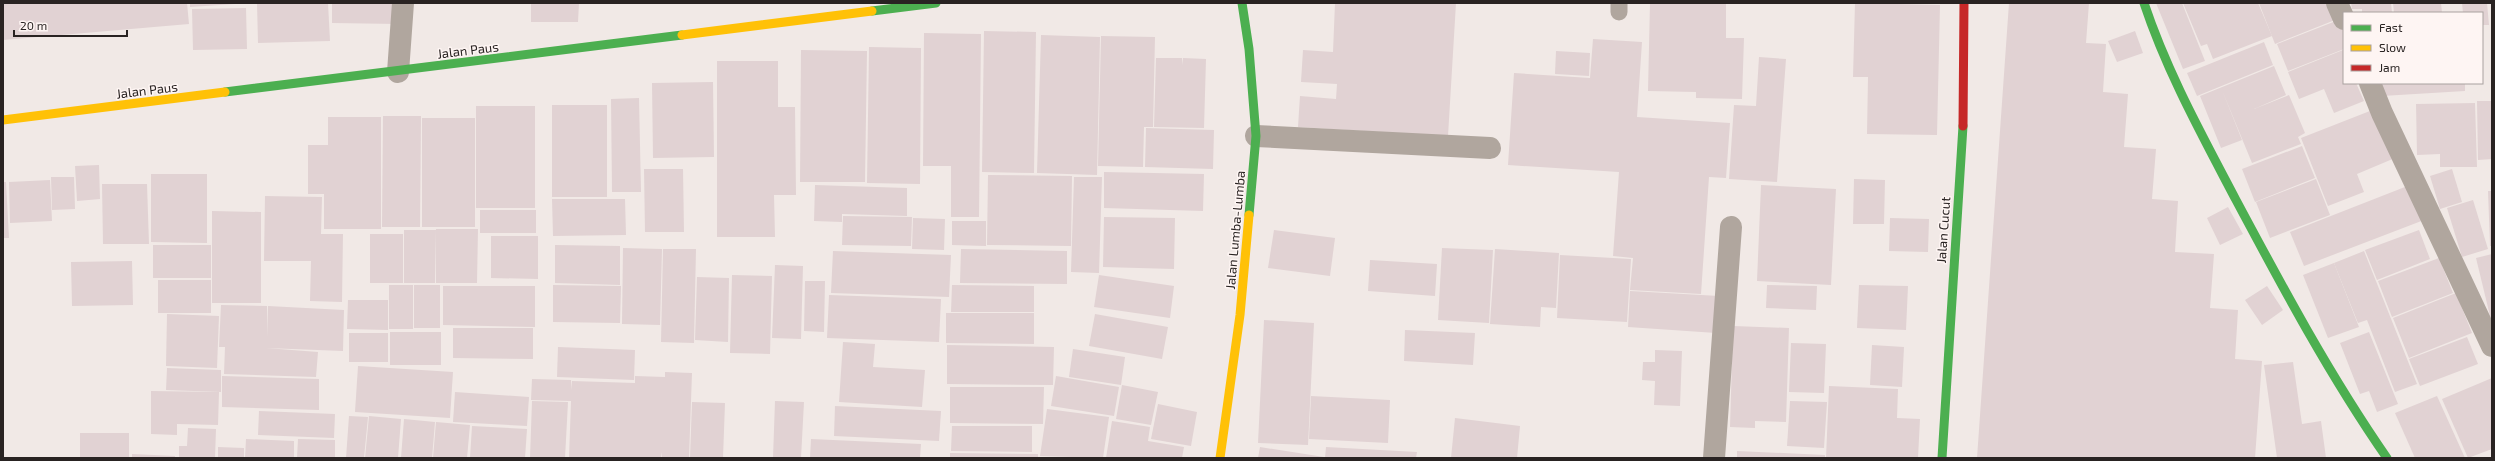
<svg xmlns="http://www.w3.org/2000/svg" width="2495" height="461" viewBox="0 0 2495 461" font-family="'Exo 2',sans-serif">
<rect width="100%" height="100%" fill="#f1e9e6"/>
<g fill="#e1d2d3">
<path d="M3,3h184l2,21 -186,16z"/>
<path d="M190,3h45v1l-45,3z"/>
<path d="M257,3h71l2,38 -72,2z"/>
<path d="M332,3h66v21l-66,-1z"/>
<path d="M531,3h48l-1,19h-47z"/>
<path d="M1335,3h121l-8,133 -150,-9 2,-31 36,3 1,-15 -36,-2 2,-32 30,2z"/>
<path d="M1650,3h76v35h18l-2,61 -46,-1v-6l-48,-1z"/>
<path d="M1855,3l85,2 -3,130 -70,-1 1,-57h-15z"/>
<path d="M2009,3h80l-3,40 20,1 -3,48 25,2 -4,53 32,2 -4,50 26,2 -3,51 39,2 -4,54 28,2 -3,49 27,2 -7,97h-278z"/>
<path d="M2156,3h26l23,58 -22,8z"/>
<path d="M2183,3h75l14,33 -59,23 -6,-15 -6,2z"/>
<path d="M2259,3h75l6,15 -65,26z"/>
<path d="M2351,3h40l1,10h-30v-4h-10z"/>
<path d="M2393,3h48l1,10h-48z"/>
<path d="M2462,3h25l2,22h-7v-12h-19z"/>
<path d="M246,8l1,41 -54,1 -1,-41z"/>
<path d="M2341,19l3,7v23l-56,22 -11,-27z"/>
<path d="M984,31l52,1 -2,141 -52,-1z"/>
<path d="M2135,31l8,22 -26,9 -9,-21z"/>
<path d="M924,33l57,1 -2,183h-28v-51h-28z"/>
<path d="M1041,35l59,2 -3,138 -60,-2z"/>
<path d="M1101,36l54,1 -2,90h-9l-1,40 -45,-1z"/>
<path d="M1593,39l49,3 -5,75 93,6 -4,55 -17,-1 -8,117 -71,-4 3,-32 -20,-2 6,-84 -111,-7 6,-92 76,5z"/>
<path d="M2264,42l9,23 -76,31 -10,-23z"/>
<path d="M869,47l52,1 -1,136 -53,-1z"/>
<path d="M801,50l66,1 -2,131h-65z"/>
<path d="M2343,50l1,33h12l8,18 -30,12 -10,-24 -25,10 -11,-27z"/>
<path d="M1556,51l34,2 -1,23 -34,-2z"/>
<path d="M1759,57l27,2 -9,123 -48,-3 5,-74 22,1z"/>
<path d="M1156,58h26v7l1,-7 23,1 -2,69 -50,-1z"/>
<path d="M717,61h61v46h17l1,88h-22l1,42h-58z"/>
<path d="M2274,66l12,29 -32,14 35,-14 16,38 -7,4 3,7 -49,19 -30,-73 20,50 -21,8 -21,-52z"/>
<path d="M713,82l1,75 -61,1 -1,-75z"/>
<path d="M2382,83h83v8l-83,5z"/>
<path d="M639,98l2,94h-29l-1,-93z"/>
<path d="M2477,101h15v58l-14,1z"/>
<path d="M2475,103l2,64h-37v-13l-23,1 -1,-51z"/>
<rect x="552" y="105" width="55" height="92"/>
<rect x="476" y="106" width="59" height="102"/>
<path d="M2375,109l20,49 -38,16 7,18 -36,14 -27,-68z"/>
<path d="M383,116h38l-1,111h-38z"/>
<path d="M328,117h53v112h-57v-35h-16v-49h20z"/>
<rect x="422" y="118" width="53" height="109"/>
<path d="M1146,128l68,2 -1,39 -68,-2z"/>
<path d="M2302,146l13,32 -60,24 -13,-33z"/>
<path d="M99,165l1,34 -23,2 -2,-35z"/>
<path d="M644,169h39l1,63h-39z"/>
<path d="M2452,169l10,33 -22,7 -10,-33z"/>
<path d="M1104,172l100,2 -1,37 -99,-3z"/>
<path d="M151,174h56v69l-56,-1z"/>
<path d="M988,175l84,1 -1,70 -84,-1z"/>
<path d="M51,177h23l1,32 -23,1z"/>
<path d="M1074,177h28l-3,96 -28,-1z"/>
<path d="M1854,179l31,1 -1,44h-31z"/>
<path d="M2316,179l14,36 -60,23 -14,-36z"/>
<path d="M50,180l2,41 -42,2 -1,-41z"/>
<path d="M3,182h3l3,56h-6z"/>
<path d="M102,184h45l2,60h-46z"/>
<path d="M815,185l92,3v28l-65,-2v8l-28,-1z"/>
<path d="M1761,185l75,4 -5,96 -74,-4z"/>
<path d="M2410,185l14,35 -120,46 -14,-34z"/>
<path d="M2488,191h4v55h-2z"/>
<path d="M265,196l57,1 -1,37h22l-1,68 -32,-1 1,-40h-47z"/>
<path d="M552,199h73l1,36 -73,1z"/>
<path d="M2473,200l15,49 -26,8 -15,-49z"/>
<path d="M2228,207l15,27 -23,11 -13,-27z"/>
<rect x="480" y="210" width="56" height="23"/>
<path d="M212,211l49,1v91h-49z"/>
<path d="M843,216l69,1 -1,29 -69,-1z"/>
<path d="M1104,217l71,1 -1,51 -71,-2z"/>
<path d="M913,218l32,1 -1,31 -32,-1z"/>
<path d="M1890,218l39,1 -1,33 -39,-1z"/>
<path d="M952,221h34v25l-34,-1z"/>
<path d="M436,229h42l-1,54h-41z"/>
<path d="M404,230h32l-1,53h-31z"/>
<path d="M1274,230l61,8 -5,38 -62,-8z"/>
<path d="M2419,230l11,29 -53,21 -12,-30z"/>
<rect x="370" y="234" width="33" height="49"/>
<path d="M491,236h47v43l-47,-1z"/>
<rect x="153" y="245" width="58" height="33"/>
<path d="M555,245l65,1v39l-65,-2z"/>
<path d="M623,248l39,1 -2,76 -38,-1z"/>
<path d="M1442,248l51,2 -4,73 -51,-3z"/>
<path d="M663,249h33l-2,94 -33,-1z"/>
<path d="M961,249l106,2v33l-107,-1z"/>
<path d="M1495,249l64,4 -3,55 -15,-1 -1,20 -50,-3z"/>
<path d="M833,251l118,4 -2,42 -118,-4z"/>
<path d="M2364,251l53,133 -22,8 -28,-72 -9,3 -24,-60z"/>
<path d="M2492,254v66h-1l-15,-62z"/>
<path d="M1560,255l71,4 -4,63 -70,-4z"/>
<path d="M2439,258l14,35 -61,24 -14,-36z"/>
<path d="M1370,260l67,4 -2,32 -67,-5z"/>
<path d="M132,261l1,44 -61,1 -1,-44z"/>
<path d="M2334,263l25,64 -31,11 -25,-63z"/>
<path d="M775,265l28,1 -2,73 -29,-1z"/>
<path d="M732,275l40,1 -2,78 -40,-1z"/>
<path d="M1099,275l75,11 -4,32 -76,-11z"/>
<path d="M697,277l32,1 -1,64 -33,-2z"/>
<rect x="158" y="280" width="53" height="33"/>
<path d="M805,281h20l-1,51 -20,-1z"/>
<rect x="389" y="285" width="24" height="44"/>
<rect x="414" y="285" width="26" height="43"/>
<path d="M553,285l68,1 -1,37 -67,-1z"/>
<path d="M952,285l82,1v26h-83z"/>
<path d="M1767,285l50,1 -1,24 -50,-2z"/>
<path d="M1859,285l49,1 -2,44 -49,-2z"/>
<path d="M443,286h92v41l-92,-2z"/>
<path d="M2267,286l16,24 -21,15 -17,-25z"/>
<path d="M1630,291l89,5 -3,37 -88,-6z"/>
<path d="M2456,293l16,40 -63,25 -16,-40z"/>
<path d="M829,295l112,4 -2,43 -112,-4z"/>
<path d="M348,300h40v30l-41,-1z"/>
<path d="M221,305l46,1v31l1,-31 76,4 -1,41 -77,-3 52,4 -2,25 -92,-3 1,-27h-6z"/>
<path d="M946,313h88v31l-88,-1z"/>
<path d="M167,314l52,2 -2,52 -51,-2z"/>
<path d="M1095,314l73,13 -6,32 -73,-13z"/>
<path d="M1264,320l50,3 -6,122 -50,-2z"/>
<path d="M1733,326l56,2 -3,94 -31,-1v7l-25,-1z"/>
<path d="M453,328h80v31l-80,-1z"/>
<path d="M1405,330l70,3 -2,32 -69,-4z"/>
<rect x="390" y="332" width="51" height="33"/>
<path d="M2369,332l29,72 -21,8 -8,-21 -9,3 -20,-51z"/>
<rect x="349" y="333" width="39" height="29"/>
<path d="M2467,337l11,27 -58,22 -11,-27z"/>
<path d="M843,342l32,2 -2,23 52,3 -3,37 -83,-5z"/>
<path d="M1791,343l35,1 -2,49 -35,-1z"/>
<path d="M947,345l107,2 -1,38 -106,-1z"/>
<path d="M1872,345l32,2 -2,40 -32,-2z"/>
<path d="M558,347l77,3 -1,30 -77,-3z"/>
<path d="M1073,349l52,8 -4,28 -52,-8z"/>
<path d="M1655,350l27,1 -2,55 -26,-1 1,-24 -13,-1 1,-18h12z"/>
<path d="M2293,362l9,62 19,-3 5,37h-49l-13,-93z"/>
<path d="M358,366l95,6 -3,46 -95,-6z"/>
<path d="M167,368l54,2v22l-55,-2z"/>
<path d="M665,372l27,1 -3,85h-27v-6l-1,6h-92l2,-57 -40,-1 1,-21 39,1 1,10v-9l63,2v-7l30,1z"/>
<path d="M222,376l97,3v31l-97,-3z"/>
<path d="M1056,376l63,11 -5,29 -63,-10z"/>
<path d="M2492,378v71l-24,9 -26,-59z"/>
<path d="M1122,385l36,7 -7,33 -35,-6z"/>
<path d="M1829,386l69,3 -1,29 23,1 -2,39h-92z"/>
<path d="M950,387h94l-1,37 -93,-1z"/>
<path d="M151,391l68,1 -1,33 -41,-1v11l-26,-1z"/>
<path d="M455,392l74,5 -2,29 -74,-4z"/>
<path d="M1311,396l79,4 -2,43 -79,-4z"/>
<path d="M2437,396l28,62h-50l-20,-45z"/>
<path d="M532,401l36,1 -3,56h-35z"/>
<path d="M775,401l29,1 -3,56h-28z"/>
<path d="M1790,401l37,1 -3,46 -37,-2z"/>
<path d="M692,402l33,1 -2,55h-33z"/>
<path d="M1158,404l39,8 -6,34 -40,-7z"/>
<path d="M835,406l106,5 -2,30 -105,-5z"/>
<path d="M1047,409l62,8 -6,41 -63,-2z"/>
<path d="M259,411l76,3 -1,24 -76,-3z"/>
<path d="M349,416l19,1 -4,41h-18z"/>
<path d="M369,416l32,3 -3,39h-33z"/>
<path d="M1455,418l65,8 -3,32h-66z"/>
<path d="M404,419l31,3 -3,36h-31z"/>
<path d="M1112,421l38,6 -2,14 36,6 -2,11h-76z"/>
<path d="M436,422l34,3 -3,33h-34z"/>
<path d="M472,426l55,3 -2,29h-55z"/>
<path d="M952,426h80v26l-81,-1z"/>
<path d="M188,428l28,1 -1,29h-36v-12h8z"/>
<rect x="80" y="433" width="49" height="25"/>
<path d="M246,439l48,2v17h-49z"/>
<path d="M298,439l37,1v18h-38z"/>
<path d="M811,439l110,5 -1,14h-110z"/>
<path d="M218,447l26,1v10h-26z"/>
<path d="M1260,447l64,10v1h-66z"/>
<path d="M1326,447l91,5 -1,6h-91z"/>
<path d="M1737,451l88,4v3h-88z"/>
<path d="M950,453l88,1v4h-88z"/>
<path d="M132,454l43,2v2h-43z"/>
</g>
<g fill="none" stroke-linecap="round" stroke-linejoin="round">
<path stroke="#b0a69e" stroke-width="17" d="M1619,12v-9"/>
<g stroke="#b0a69e" stroke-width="22">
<path d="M2337,3l7,16"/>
<path d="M398,72l5,-69"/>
<path d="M2370,83l12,30 110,233"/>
<path d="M1256,136l234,12"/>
<path d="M1714,458l17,-231"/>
</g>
<g stroke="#4caf50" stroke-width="9">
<path d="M1242,3l7,46 7,87 -7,79"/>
<path d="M2144,3c23,69 58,132 92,197 47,88 94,176 151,258"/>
<path d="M872,11l64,-8"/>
<path d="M225,92l457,-57"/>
<path d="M1942,458l21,-332"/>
</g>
<g stroke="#ffc107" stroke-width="9">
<path d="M682,35l190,-24"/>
<path d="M3,120l222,-28"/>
<path d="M1220,458l20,-143 9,-100"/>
</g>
<path stroke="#c62828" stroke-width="9" d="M1963,126l1,-123"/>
</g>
<g text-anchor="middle" stroke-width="3" stroke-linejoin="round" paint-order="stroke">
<g font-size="13" fill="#292322" stroke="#fef5f3">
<text transform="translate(468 50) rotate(-7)" y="5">Jalan Paus</text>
<text transform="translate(147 90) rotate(-7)" y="5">Jalan Paus</text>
<text transform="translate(1235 230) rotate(-85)" y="5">Jalan Lumba-Lumba</text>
<text transform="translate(1943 230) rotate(-86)" y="5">Jalan Cucut</text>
</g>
</g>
<rect width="2495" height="461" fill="none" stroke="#292322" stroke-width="8"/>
<rect x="2343" y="12" width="140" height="72" fill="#fef5f3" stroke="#a9a19f"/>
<rect x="2351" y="25" width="20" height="6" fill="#4caf50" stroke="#a9a19f"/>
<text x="2379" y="32" font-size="12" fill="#292322">Fast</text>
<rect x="2351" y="45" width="20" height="6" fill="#ffc107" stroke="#a9a19f"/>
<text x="2379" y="52" font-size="12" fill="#292322">Slow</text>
<rect x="2351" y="65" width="20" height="6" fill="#c62828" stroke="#a9a19f"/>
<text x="2379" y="72" font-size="12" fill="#292322">Jam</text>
<path d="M14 30v6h113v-6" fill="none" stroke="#292322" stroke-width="2"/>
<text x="20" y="30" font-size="12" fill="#292322" stroke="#fef5f3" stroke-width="3" paint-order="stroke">20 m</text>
</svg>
